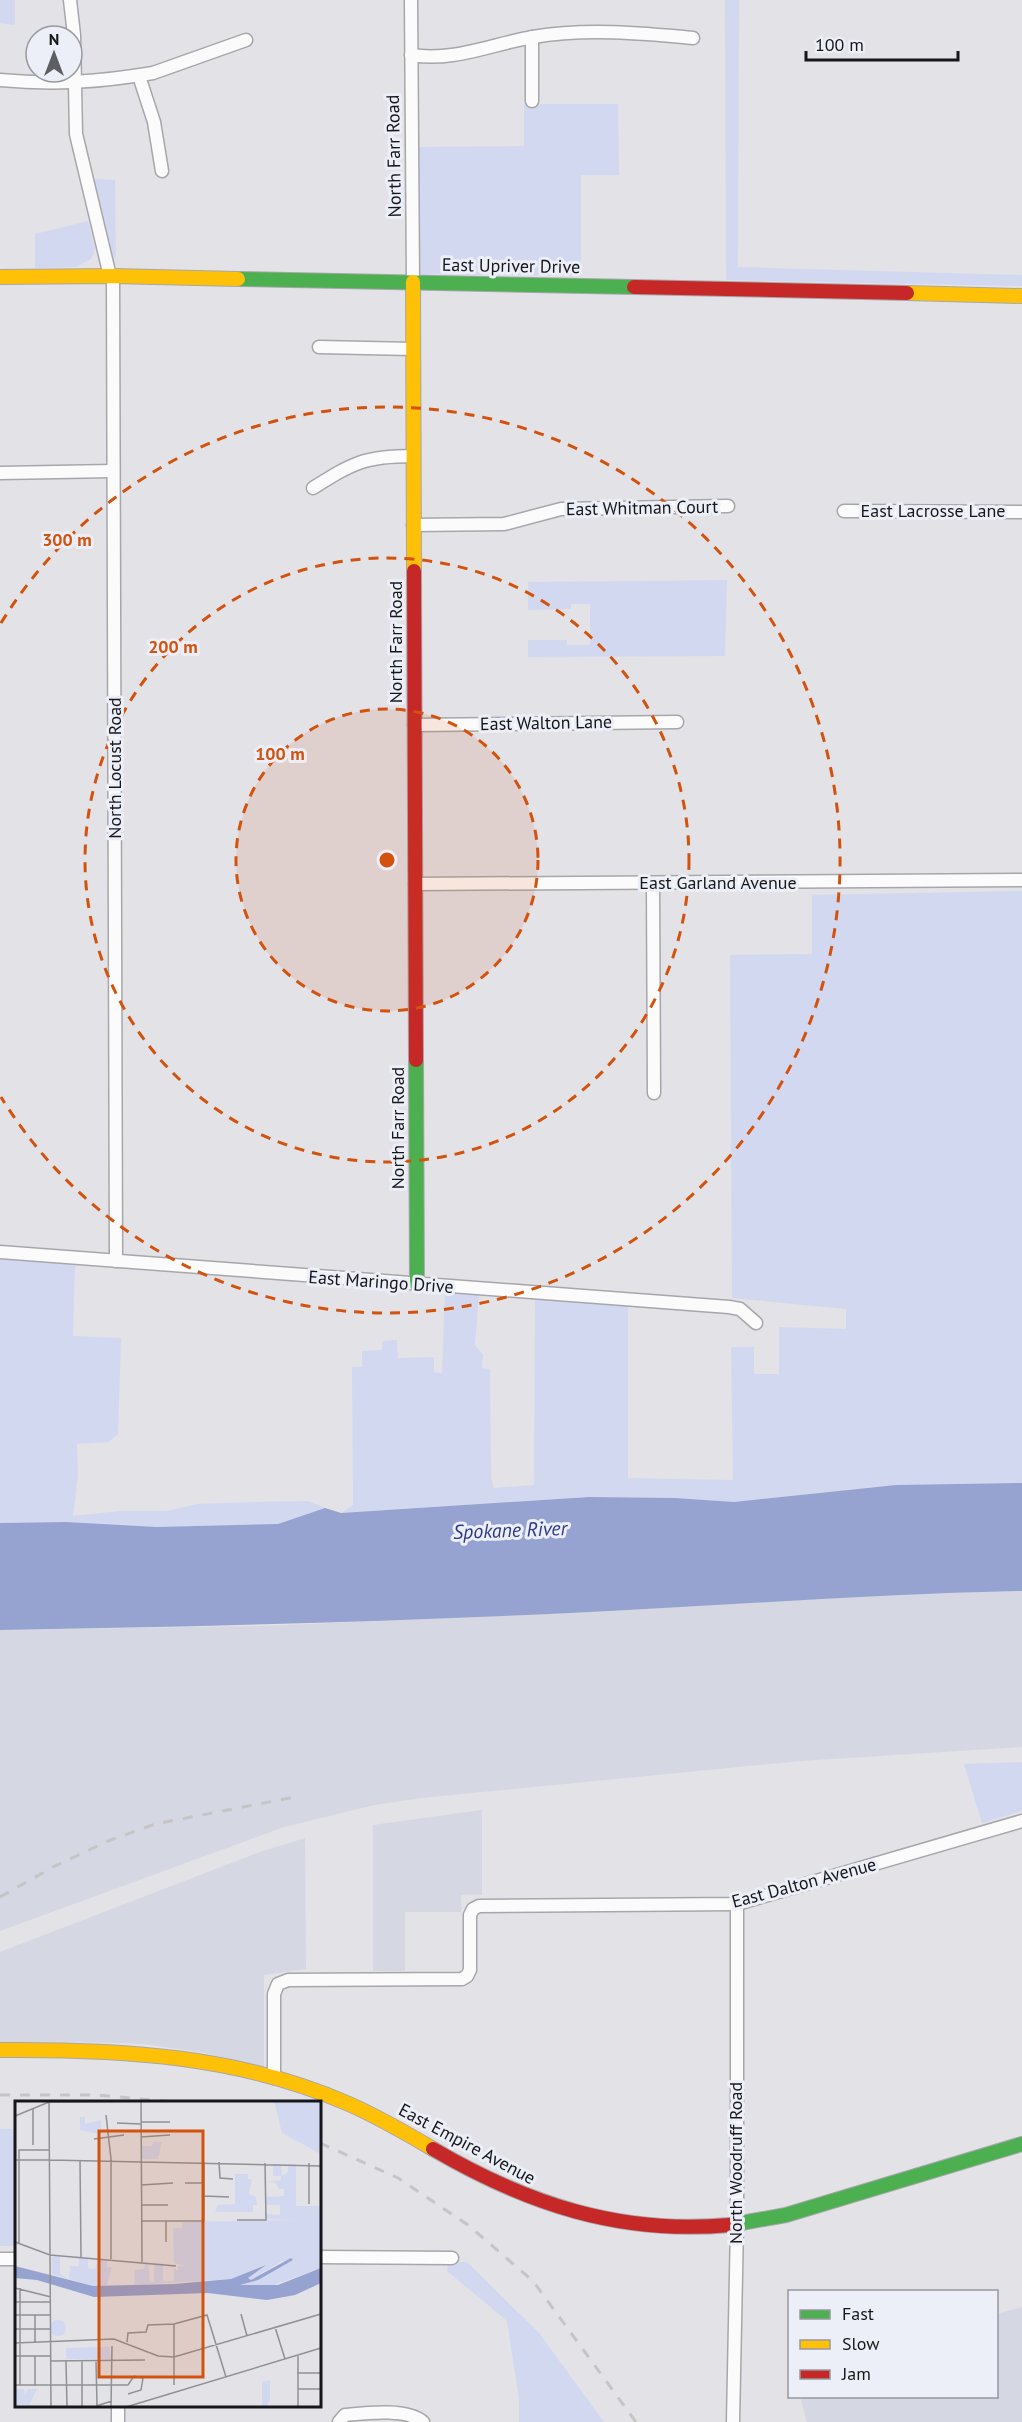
<svg xmlns="http://www.w3.org/2000/svg" width="1022" height="2422" viewBox="0 0 1022 2422" font-family="'PT Sans',sans-serif">
<rect width="100%" height="100%" fill="#e2e2e7"/>
<g fill="#d5d7e2">
<path d="M1022,1591v156l-222,14 -379,37 -47,7 -90,22 -284,104v-301l260,-4 311,-13 344,-20z"/>
<path d="M482,1810v85h-21v17h-56v59h-32v-146z"/>
<path d="M305,1838l1,131 -42,6v92l-58,-14 -63,-9 -64,-2 -79,1v-91l260,-100z"/>
<path d="M1022,2307v115h-215l-7,-25 196,-1 1,-82z"/>
</g>
<g fill="#d2d8f0">
<path d="M0,0h15v25l-15,-2z"/>
<path d="M725,0h14l-1,267 284,8v11l-296,-6z"/>
<path d="M524,104h94l1,71h-38v101l-163,-2 -1,-127 107,-1z"/>
<path d="M94,179l21,1 1,79 -4,-4z"/>
<path d="M88,221l7,28 -4,10 -15,8 -41,1v-34z"/>
<path d="M727,580l-2,76 -197,1v-17h39v5h23v-41h-19v5l-43,1v-28z"/>
<path d="M1022,891v592l-126,2 -162,17 -59,-4 -86,-1 -248,16 12,-8 -1,-138h10v-16l20,-1v-9l15,-1 1,18 36,-1v15l8,1 3,-83 34,3 -4,52 8,10 -1,13 8,1 1,109 3,10 40,-3 1,-189 93,8v174l105,2 -2,-133h23v27h25v-47l67,2v-20l-114,-11 -2,-343 82,-1v-59z"/>
<path d="M0,1256l75,8 -2,72 48,2 -3,96 -10,8 -31,2 1,32 -5,40 46,-5h48l31,-7 56,-2 54,-1 17,7 -47,16 -121,3 -91,-5 -66,1z"/>
<path d="M1022,1762v49l-40,12 -18,-59z"/>
<rect x="0" y="2129" width="16" height="117"/>
<path d="M448,2262h19l72,71 65,89h-85v-23l-12,-78 -60,-50z"/>
</g>
<path fill="#96a2d0" d="M1022,1483v108c-151,3 -301,15 -452,22 -190,9 -380,14 -570,17v-107l66,-1 91,5 121,-3 47,-16 16,5 248,-16 86,1 59,4 162,-17z"/>
<g fill="none" stroke-linecap="round" stroke-linejoin="round">
<defs>
<g id="street">
<path d="M70,0l4,35 2,99 34,142"/>
<path d="M411,0l2,282"/>
<path d="M532,37v64"/>
<path d="M411,55c43,7 81,-11 122,-18 52,-9 108,-4 160,1"/>
<path d="M139,76l15,46 8,49"/>
<path d="M0,80c54,5 99,2 153,-7l93,-33"/>
<path d="M113,276l3,985"/>
<path d="M319,347l94,2"/>
<path d="M0,473l113,-2"/>
<path d="M313,488c40,-25 51,-32 100,-32"/>
<path d="M844,511l178,1"/>
<path d="M413,525l91,-1 57,-15 167,-3"/>
<path d="M414,725l263,-3"/>
<path d="M653,883l1,210"/>
<path d="M415,884l607,-4"/>
<path d="M0,1252l729,55 11,2 16,14"/>
<path d="M274,2078v-84l4,-10 10,-4 174,-1 5,-3 3,-6v-55l3,-6 6,-3 258,-2 285,-83"/>
<path d="M320,2257l132,1"/>
<path d="M0,2259h16"/>
<path d="M118,2406v16"/>
<path d="M339,2422l6,-7c21,-2 62,-7 78,7"/>
<path d="M733,2422l4,-197v-321"/>
</g>
<g id="fast">
<path d="M238,279l396,8"/>
<path d="M416,1060l1,225"/>
<path d="M730,2225l56,-10 236,-71"/>
</g>
<g id="slow">
<path d="M0,277l113,-1 125,3"/>
<path d="M413,282l1,289"/>
<path d="M907,293l115,3"/>
<path d="M0,2050c119,-1 238,5 349,54 29,13 57,29 84,45"/>
</g>
<g id="jam">
<path d="M634,287l273,6"/>
<path d="M414,571l2,489"/>
<path d="M433,2149c94,55 187,86 297,76"/>
</g>
</defs>
<use href="#street" stroke="#a7a7ab" stroke-width="15"/>
<use href="#fast" stroke="#a7a7ab" stroke-width="16"/>
<use href="#slow" stroke="#a7a7ab" stroke-width="16"/>
<use href="#jam" stroke="#a7a7ab" stroke-width="16"/>
<use href="#street" stroke="#fbfbfb" stroke-width="12"/>
<use href="#fast" stroke="#4caf50" stroke-width="14"/>
<use href="#slow" stroke="#ffc107" stroke-width="14"/>
<use href="#jam" stroke="#c62828" stroke-width="14"/>
<g stroke="#c5c5c6" stroke-width="3" stroke-dasharray="10 10" stroke-linecap="butt">
<path d="M0,1897l55,-31 53,-25 47,-17 140,-27"/>
<path d="M0,2095h96l79,7"/>
<path d="M320,2143l78,35 70,47 65,56 103,141"/>
</g>
</g>
<circle cx="387" cy="860" r="151" fill="#d3520d" fill-opacity=".12"/>
<g fill="none" stroke="#d3520d" stroke-width="3" stroke-dasharray="10 8">
<circle cx="387" cy="860" r="151"/>
<circle cx="387" cy="860" r="302"/>
<path d="M1 623A453 453 0 1 1 1 1097"/>
</g>
<g text-anchor="middle" stroke-width="6" stroke-linejoin="round" paint-order="stroke">
<g font-size="18" fill="#16171a" stroke="#eceff7">
<text transform="translate(394 156) rotate(-91)" y="6">North Farr Road</text>
<text transform="translate(511 266) rotate(1)" y="6">East Upriver Drive</text>
<text transform="translate(642 508) rotate(-1)" y="6">East Whitman Court</text>
<text x="933" y="517">East Lacrosse Lane</text>
<text transform="translate(396 642) rotate(-90)" y="6">North Farr Road</text>
<text transform="translate(546 723) rotate(-1)" y="6">East Walton Lane</text>
<text transform="translate(115 768) rotate(-90)" y="6">North Locust Road</text>
<text x="718" y="889">East Garland Avenue</text>
<text transform="translate(398 1128) rotate(-90)" y="6">North Farr Road</text>
<text transform="translate(381 1282) rotate(4)" y="6">East Maringo Drive</text>
<text transform="translate(804 1883) rotate(-15)" y="6">East Dalton Avenue</text>
<text transform="translate(467 2144) rotate(28)" y="6">East Empire Avenue</text>
<text transform="translate(736 2163) rotate(-90)" y="6">North Woodruff Road</text>
</g>
<g font-size="20" font-style="italic" fill="#2e3a86" stroke="#eceff7">
<text transform="translate(510 1530) rotate(-2)" y="7">Spokane River</text>
</g>
</g>
<g transform="translate(15 2101)">
<rect width="306" height="306" fill="#e2e2e7"/>
<path d="M259,0h47v53l-39,-21zM65,16h5v7l16,-4v14l-21,-4zM138,41h9l-4,17h-16v-13h10zM258,63h8l1,12 6,-4v-8h8v42h25v62l-56,20 -25,-4 14,-3 39,-21 -11,1 -31,19 -3,-2 17,-13 -34,14 -97,6 1,-15 9,-1 1,-7 3,1 2,19h4v-19l9,1v17h11v-13l4,3v-5h7l-11,-3 -1,-35h9v-6l114,-2 -30,-1v-5l14,1v-10h-14v-8l18,-1v-7h-5l-4,-7h-9l15,-2v-4h-8zM220,73h13v5h4l-3,15 7,3 1,8h-4v7h-38l3,-7 17,-1zM45,155v18l9,5 1,-13h9v-9l9,1v10l7,1 3,-10 9,1v7h5l-5,18 25,-1 -39,2 -41,-12v-17zM35 227a8 8 0 1 1 16 0a8 8 0 1 1-16 0ZM94,246l2,12h-45v-11zM255,279v20l-3,6h-5v-24zM1,288h8l1,7 3,-7h9l-8,16h-14z" fill="#d2d8f0"/>
<path d="M276,157l2,2 -35,20 -18,5h38l43,-17v15l-26,12 -28,5 -59,-7 -114,4 -57,-17 -22,-2v-12l78,20 81,-2 57,-5 35,-14 -18,13 3,2z" fill="#96a2d0"/>
<path fill="none" stroke="#909195" stroke-width="1.5" d="M34,0l2,306M126,1l1,160M18,8v36M91,14l5,44M0,15l34,-14 118,-1M126,21h29M102,22l24,1M126,36l29,-2M79,38l30,-4M96,58v100M0,59h35M35,59l271,6M65,59l1,97M204,61l1,16 13,1M170,82h19M126,84l32,-2M189,95l25,1M294,103v-41M126,104h27M222,119h29l-1,-57M126,120h63v-59M151,120v21M0,141l35,13 126,11M4,143v-94h31M0,187l36,9M5,187v97M0,201h36M226,213l6,22M0,214h36M20,214v28M260,226l10,32M0,228h36M112,241l1,-9 18,-1 2,-7 26,-1 33,-9 19,62M0,242l99,-4 44,17 16,1 147,-43M0,255h36M20,255v30M81,259l1,47M36,260l94,-1M51,260l1,46M67,260v46M282,272h24M0,284h113M113,284l6,-9 9,2 -2,12 -13,4M159,284v-61M283,288h23M78,306l19,-6M96,306l1,-61M111,306l195,-59M283,306v-52"/>
<path fill="#d3520d" fill-opacity="0.15" stroke="#d3520d" stroke-width="3" d="M84,30h104v246h-104z"/>
<rect width="306" height="306" fill="none" stroke="#16171a" stroke-width="3"/>
</g>
<circle cx="387" cy="860" r="9" fill="#d3520d" stroke="#eceff7" stroke-width="3"/>
<g font-size="18" text-anchor="middle" font-weight="bold" fill="#d3520d" stroke="#eceff7" stroke-width="6" stroke-linejoin="round" paint-order="stroke">
<text x="67" y="546">300 m</text>
<text x="173" y="653">200 m</text>
<text x="280" y="760">100 m</text>
</g>
<rect x="788" y="2290" width="210" height="108" fill="#eceff7" stroke="#96999f" stroke-width="1.5"/>
<rect x="800" y="2310" width="30" height="9" fill="#4caf50" stroke="#96999f" stroke-width="1.5"/>
<text x="842" y="2320" font-size="18" fill="#16171a">Fast</text>
<rect x="800" y="2340" width="30" height="9" fill="#ffc107" stroke="#96999f" stroke-width="1.5"/>
<text x="842" y="2350" font-size="18" fill="#16171a">Slow</text>
<rect x="800" y="2370" width="30" height="9" fill="#c62828" stroke="#96999f" stroke-width="1.5"/>
<text x="842" y="2380" font-size="18" fill="#16171a">Jam</text>
<g transform="translate(54 54)"><circle r="28" fill="#eceff7" stroke="#96999f" stroke-width="1.5"/>
<path d="M0-4.5L10 22L0 15L-10 22Z" fill="#5d5e62"/>
<text y="-9" font-size="16" font-weight="bold" text-anchor="middle" fill="#16171a">N</text>
</g>
<path d="M806 51v9h152v-9" fill="none" stroke="#16171a" stroke-width="3"/>
<text x="815" y="51" font-size="18" fill="#16171a" stroke="#eceff7" stroke-width="4.5" paint-order="stroke">100 m</text>
</svg>
